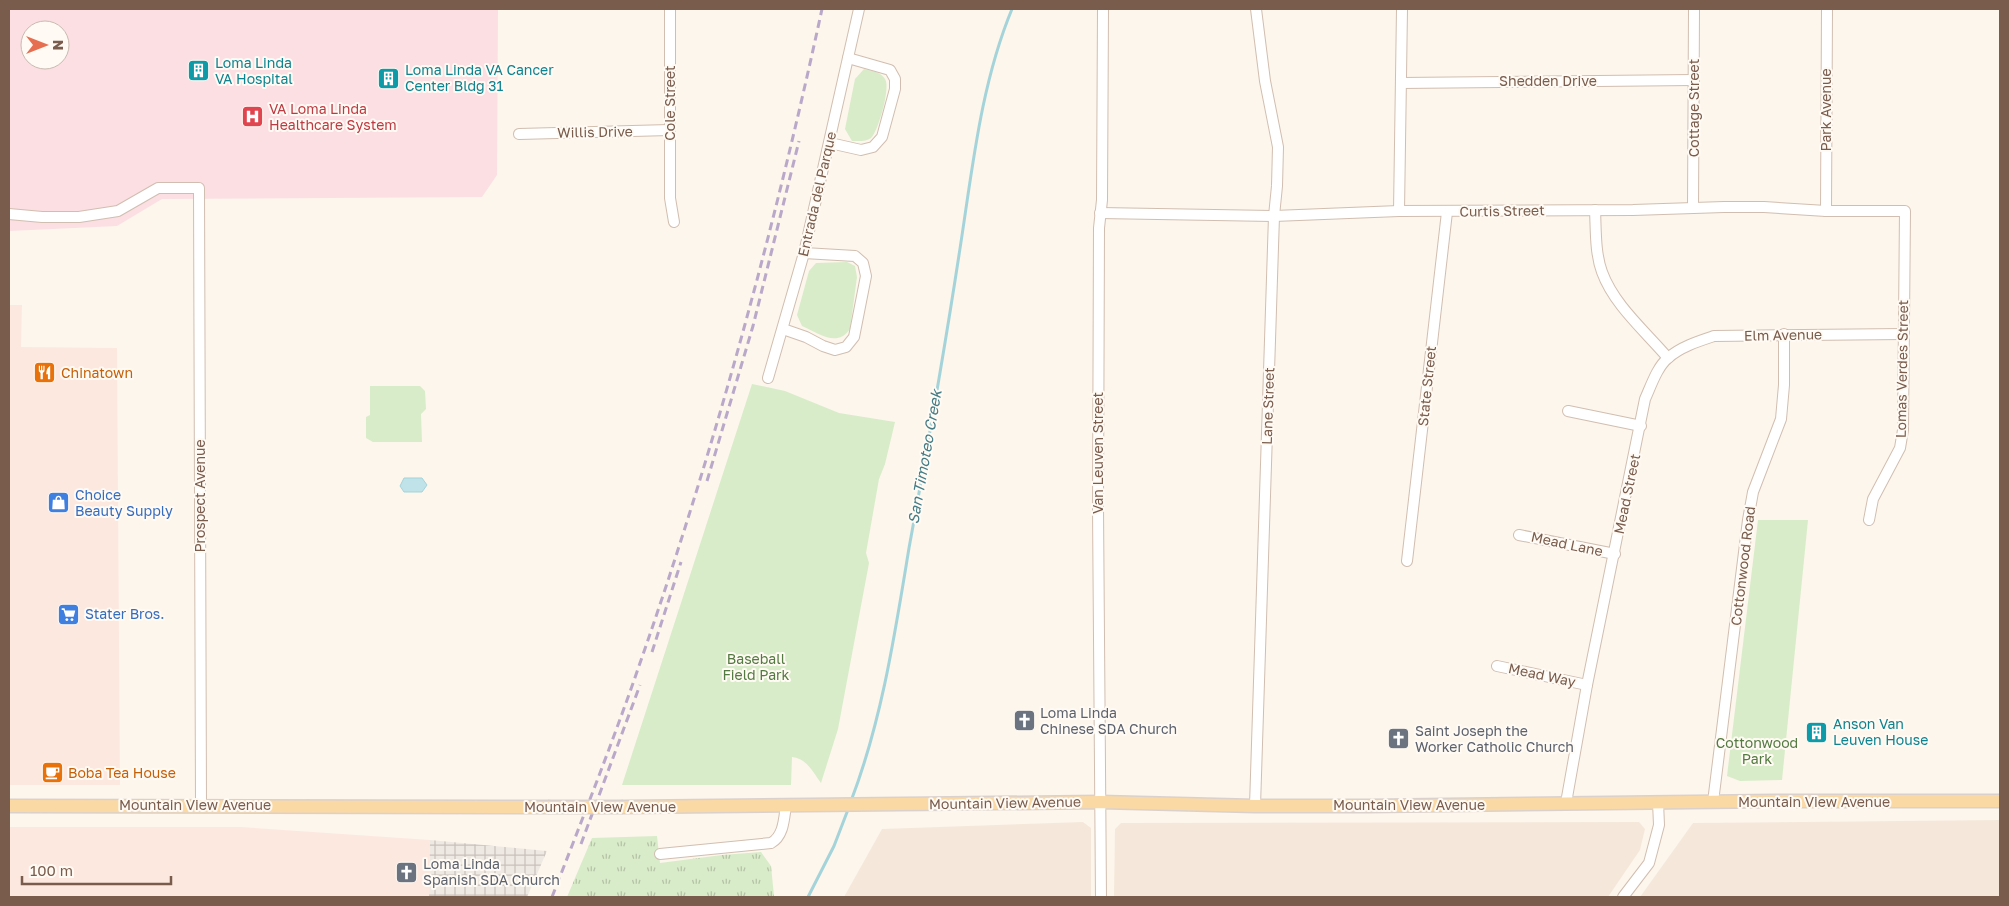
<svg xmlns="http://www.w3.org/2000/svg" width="2009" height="906" viewBox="0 0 2009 906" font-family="'Golos Text',sans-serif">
<defs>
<pattern id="industrial-grid" width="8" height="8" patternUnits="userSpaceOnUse" patternTransform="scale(1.25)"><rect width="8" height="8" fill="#efe9e4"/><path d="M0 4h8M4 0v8" fill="none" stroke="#c7c0bb"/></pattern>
<pattern id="grass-tufts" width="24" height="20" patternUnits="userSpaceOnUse" patternTransform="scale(1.25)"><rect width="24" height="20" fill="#d8ecc9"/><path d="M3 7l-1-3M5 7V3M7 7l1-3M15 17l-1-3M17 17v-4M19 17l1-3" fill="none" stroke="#b4c2a5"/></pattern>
</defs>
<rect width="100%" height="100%" fill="#fdf6ec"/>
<g fill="#f5e8da">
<path d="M2000,820v77h-360l53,-74z"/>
<path d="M1083,822l8,6v69h-247l38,-68z"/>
<path d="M1639,822l6,7 -5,21 -32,47h-494l1,-68 6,-6z"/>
</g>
<g fill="#fde8e0">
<path d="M9,305h13l-1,42 96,1 3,437h-111z"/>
<path d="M9,827h232l189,13 -1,57h-420z"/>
</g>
<path fill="url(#industrial-grid)" d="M430,840l117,11 -20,46h-98z"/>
<path fill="#fbdfe3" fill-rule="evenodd" d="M9,9h489l-1,166 -15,22 -320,2 -45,27 -108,5zM30,30h30v30h-30z"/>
<path fill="url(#grass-tufts)" d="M657,836l3,27 62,-8 39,-3 10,14 3,30 -1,1h-206l25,-59z"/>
<g fill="#d8ecc9">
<path d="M864,69c8,2 17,3 21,10 6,8 -7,53 -14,59 -5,4 -13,3 -19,3l-7,-12 10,-50z"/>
<path d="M847,262l8,4 2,11 -7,52c-13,19 -32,4 -48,-3l-5,-11 12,-44 7,-8z"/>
<path d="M752,384l33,7 54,22 56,9 -10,42 -6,15 -13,74 3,10 -31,166 -17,54c-8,-11 -15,-25 -29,-26l-1,28h-169z"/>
<path d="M370,386h50l5,5 1,18 -5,5 1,28h-49l-7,-4v-21l4,-2z"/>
<path d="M1758,520h50l-26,260 -42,1 -13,-5z"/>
</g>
<path fill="#bfe3e8" stroke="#a5d3da" d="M404,478h18l5,7 -5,7h-18l-4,-6z"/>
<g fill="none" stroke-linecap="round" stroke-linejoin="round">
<g stroke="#a5d3da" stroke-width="3">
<path d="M851,801c31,-81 44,-168 58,-253 18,-98 35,-195 50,-293 13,-82 21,-169 53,-246"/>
<path d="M808,897l26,-51 15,-39"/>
</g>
<defs>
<g id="minor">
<path d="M670,9v189l4,24"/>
<path d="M1401,83l293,-3"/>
<path d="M519,134l151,-4"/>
<path d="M830,143l31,7 12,-3 9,-10 13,-48v-10l-5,-9 -42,-12"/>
<path d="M1693,208l1,-199"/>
<path d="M1595,210c1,20 0,43 7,62 12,33 43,59 66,86"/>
<path d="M1399,211l3,-202"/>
<path d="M1826,211l1,-202"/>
<path d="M1100,213l174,3 125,-5 234,-1 91,-3h40l62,4h79l-2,219 -3,18 -27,51 -4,21"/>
<path d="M9,214l33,3h37l39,-6 40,-23h41l2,617"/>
<path d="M783,329l23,8 17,9 12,4 11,-3 8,-10 12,-61 -3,-13 -8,-7 -51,-3"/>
<path d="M768,378l36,-125 55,-244"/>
<path d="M1568,411l73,15"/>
<path d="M1519,535l96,19"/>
<path d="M1407,561l40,-349"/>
<path d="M1497,666l90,19"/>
<path d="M1713,802l35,-282 5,-28 28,-73 3,-34v-51"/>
<path d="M1566,803l21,-118 58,-286c6,-13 12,-32 23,-41 12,-11 31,-17 46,-22l190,-2"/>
<path d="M1255,806l19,-590 3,-30 1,-39 -13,-66 -9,-72"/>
<path d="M660,854l111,-11c13,-7 13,-25 15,-38"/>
<path d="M1101,897l-3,-389 1,-280 3,-28 1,-191"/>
<path d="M1623,897l26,-34 10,-38 -1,-23"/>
</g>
<g id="major">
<path d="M9,806l539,1"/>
<path d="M623,807l478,-5 154,4h113l407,-5h225"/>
</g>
</defs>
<use href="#minor" stroke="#d1beb0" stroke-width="12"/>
<use href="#major" stroke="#dad1cd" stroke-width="15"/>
<use href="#minor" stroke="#fff" stroke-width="10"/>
<use href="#major" stroke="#fbd9a5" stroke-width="12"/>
<g stroke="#b9a8c9" stroke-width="3" stroke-dasharray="8 5" stroke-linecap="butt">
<path d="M707,481l46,-155 46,-185"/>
<path d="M652,652l29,-90"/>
<path d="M581,844l59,-159"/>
<path d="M552,897c30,-77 60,-153 87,-231 75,-215 135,-435 183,-657"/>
</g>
<defs>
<path id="major-bridge" d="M548,807h75"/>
</defs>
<use href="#major-bridge" stroke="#dad1cd" stroke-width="15" stroke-linecap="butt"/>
<use href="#major-bridge" stroke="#fbd9a5" stroke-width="12"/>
</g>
<defs>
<symbol id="building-square" viewBox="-11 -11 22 22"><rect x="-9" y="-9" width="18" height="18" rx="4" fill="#0f9aa8" stroke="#fffaf3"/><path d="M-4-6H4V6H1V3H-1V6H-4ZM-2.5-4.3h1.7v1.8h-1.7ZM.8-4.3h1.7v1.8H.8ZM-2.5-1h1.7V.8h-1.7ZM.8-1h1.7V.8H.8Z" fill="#fff"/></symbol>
<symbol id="hospital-square" viewBox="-11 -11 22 22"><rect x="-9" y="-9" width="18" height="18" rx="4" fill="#e0444e" stroke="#fffaf3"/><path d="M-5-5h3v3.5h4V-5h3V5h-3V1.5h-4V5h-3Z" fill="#fff"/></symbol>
<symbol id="restaurant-square" viewBox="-11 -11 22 22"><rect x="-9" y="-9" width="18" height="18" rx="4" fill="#e8710a" stroke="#fffaf3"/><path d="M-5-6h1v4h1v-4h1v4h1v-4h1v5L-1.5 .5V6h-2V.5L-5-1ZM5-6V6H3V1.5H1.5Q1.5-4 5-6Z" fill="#fff"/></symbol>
<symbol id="shop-square" viewBox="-11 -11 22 22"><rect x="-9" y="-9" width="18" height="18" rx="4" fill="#3f7fe0" stroke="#fffaf3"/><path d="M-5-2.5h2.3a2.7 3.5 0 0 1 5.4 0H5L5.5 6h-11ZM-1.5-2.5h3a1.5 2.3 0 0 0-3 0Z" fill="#fff"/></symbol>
<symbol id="supermarket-square" viewBox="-11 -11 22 22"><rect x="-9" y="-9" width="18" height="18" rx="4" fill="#3f7fe0" stroke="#fffaf3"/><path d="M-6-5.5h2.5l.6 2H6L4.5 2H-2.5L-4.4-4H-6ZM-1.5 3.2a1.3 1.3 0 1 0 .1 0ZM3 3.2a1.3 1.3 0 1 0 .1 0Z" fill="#fff"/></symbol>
<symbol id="church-square" viewBox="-11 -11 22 22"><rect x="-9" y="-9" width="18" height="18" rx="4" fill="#6b7280" stroke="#fffaf3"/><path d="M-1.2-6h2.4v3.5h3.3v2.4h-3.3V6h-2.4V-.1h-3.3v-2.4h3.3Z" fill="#fff"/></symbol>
<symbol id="cafe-square" viewBox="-11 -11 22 22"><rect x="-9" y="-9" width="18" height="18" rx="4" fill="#e8710a" stroke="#fffaf3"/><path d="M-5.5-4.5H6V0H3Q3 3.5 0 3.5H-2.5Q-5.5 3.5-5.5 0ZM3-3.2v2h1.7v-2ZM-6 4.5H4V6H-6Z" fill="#fff"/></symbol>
</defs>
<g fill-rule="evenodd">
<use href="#building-square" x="186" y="58" width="25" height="25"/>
<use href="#building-square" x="376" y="66" width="25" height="25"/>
<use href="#hospital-square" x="240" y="104" width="25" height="25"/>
<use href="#restaurant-square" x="32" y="360" width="25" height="25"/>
<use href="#shop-square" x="46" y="490" width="25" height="25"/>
<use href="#supermarket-square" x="56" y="602" width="25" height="25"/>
<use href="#church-square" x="1012" y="708" width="25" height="25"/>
<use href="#building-square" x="1804" y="720" width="25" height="25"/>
<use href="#church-square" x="1386" y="726" width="25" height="25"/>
<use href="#cafe-square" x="40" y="760" width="25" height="25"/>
<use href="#church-square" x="394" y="860" width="25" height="25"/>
</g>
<g text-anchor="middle" stroke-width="4" stroke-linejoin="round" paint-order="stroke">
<g font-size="14" fill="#0d838f" stroke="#fffaf3" text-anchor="start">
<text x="215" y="68">Loma Linda<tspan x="215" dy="16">VA Hospital</tspan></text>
<text x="405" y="75">Loma Linda VA Cancer<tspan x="405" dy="16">Center Bldg 31</tspan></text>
<text x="1833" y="729">Anson Van<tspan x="1833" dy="16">Leuven House</tspan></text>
</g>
<g font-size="14" fill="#7a5c4d" stroke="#fffaf3">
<text x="1548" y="86">Shedden Drive</text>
<text transform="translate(670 103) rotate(-90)" y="5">Cole Street</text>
<text transform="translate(1694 108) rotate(-90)" y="5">Cottage Street</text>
<text transform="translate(1826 110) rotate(-90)" y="5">Park Avenue</text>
<text transform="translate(595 132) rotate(-1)" y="5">Willis Drive</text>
<text transform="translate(817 194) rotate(-77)" y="5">Entrada del Parque</text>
<text transform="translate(1502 211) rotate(-1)" y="5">Curtis Street</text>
<text transform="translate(1783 335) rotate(-1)" y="5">Elm Avenue</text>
<text transform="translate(1902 369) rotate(-89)" y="5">Lomas Verdes Street</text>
<text transform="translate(1427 386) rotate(-84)" y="5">State Street</text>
<text transform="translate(1268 406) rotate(-88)" y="5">Lane Street</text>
<text transform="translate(1098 453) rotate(-90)" y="5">Van Leuven Street</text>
<text transform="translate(1627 494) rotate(-78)" y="5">Mead Street</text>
<text transform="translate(200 496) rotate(-90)" y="5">Prospect Avenue</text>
<text transform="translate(1567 544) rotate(12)" y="5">Mead Lane</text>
<text transform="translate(1743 566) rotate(-83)" y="5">Cottonwood Road</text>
<text transform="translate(1542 675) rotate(12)" y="5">Mead Way</text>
<text x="1814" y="807">Mountain View Avenue</text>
<text transform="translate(1005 803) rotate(-1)" y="5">Mountain View Avenue</text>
<text x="195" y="810">Mountain View Avenue</text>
<text x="1409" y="810">Mountain View Avenue</text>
<text x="600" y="812">Mountain View Avenue</text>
</g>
<g font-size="14" fill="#be3a42" stroke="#fffaf3" text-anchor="start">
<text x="269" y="114">VA Loma Linda<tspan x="269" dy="16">Healthcare System</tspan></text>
</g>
<g font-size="14" fill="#c56008" stroke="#fffaf3" text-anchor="start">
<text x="61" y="378">Chinatown</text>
<text x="68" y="778">Boba Tea House</text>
</g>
<g font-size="14" fill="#366cbe" stroke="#fffaf3" text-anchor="start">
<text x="75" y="500">Choice<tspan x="75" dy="16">Beauty Supply</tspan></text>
<text x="85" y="619">Stater Bros.</text>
</g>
<g font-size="14" fill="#537a41" stroke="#fffaf3">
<text x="756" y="664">Baseball<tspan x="756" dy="16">Field Park</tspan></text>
<text x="1757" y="748">Cottonwood<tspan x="1757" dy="16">Park</tspan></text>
</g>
<g font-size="14" fill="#5b616d" stroke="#fffaf3" text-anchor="start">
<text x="1040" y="718">Loma Linda<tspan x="1040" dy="16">Chinese SDA Church</tspan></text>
<text x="1415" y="736">Saint Joseph the<tspan x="1415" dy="16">Worker Catholic Church</tspan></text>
<text x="423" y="869">Loma Linda<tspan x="423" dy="16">Spanish SDA Church</tspan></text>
</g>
<g font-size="15" font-style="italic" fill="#437c86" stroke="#fffaf3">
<text transform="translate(925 457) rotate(-80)" y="5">San Timoteo Creek</text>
</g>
</g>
<rect width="2009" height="906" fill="none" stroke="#7a5c4d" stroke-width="20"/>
<g transform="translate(45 45) rotate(90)"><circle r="24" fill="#fffaf3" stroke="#cabbb1"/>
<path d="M0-4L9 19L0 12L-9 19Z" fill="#e76f51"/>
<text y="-8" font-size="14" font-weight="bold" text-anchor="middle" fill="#7a5c4d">N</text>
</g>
<path d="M22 876v8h149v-8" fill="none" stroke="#7a5c4d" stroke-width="2.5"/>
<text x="30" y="876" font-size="15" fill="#7a5c4d" stroke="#fffaf3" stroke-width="4" paint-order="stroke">100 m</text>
</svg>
